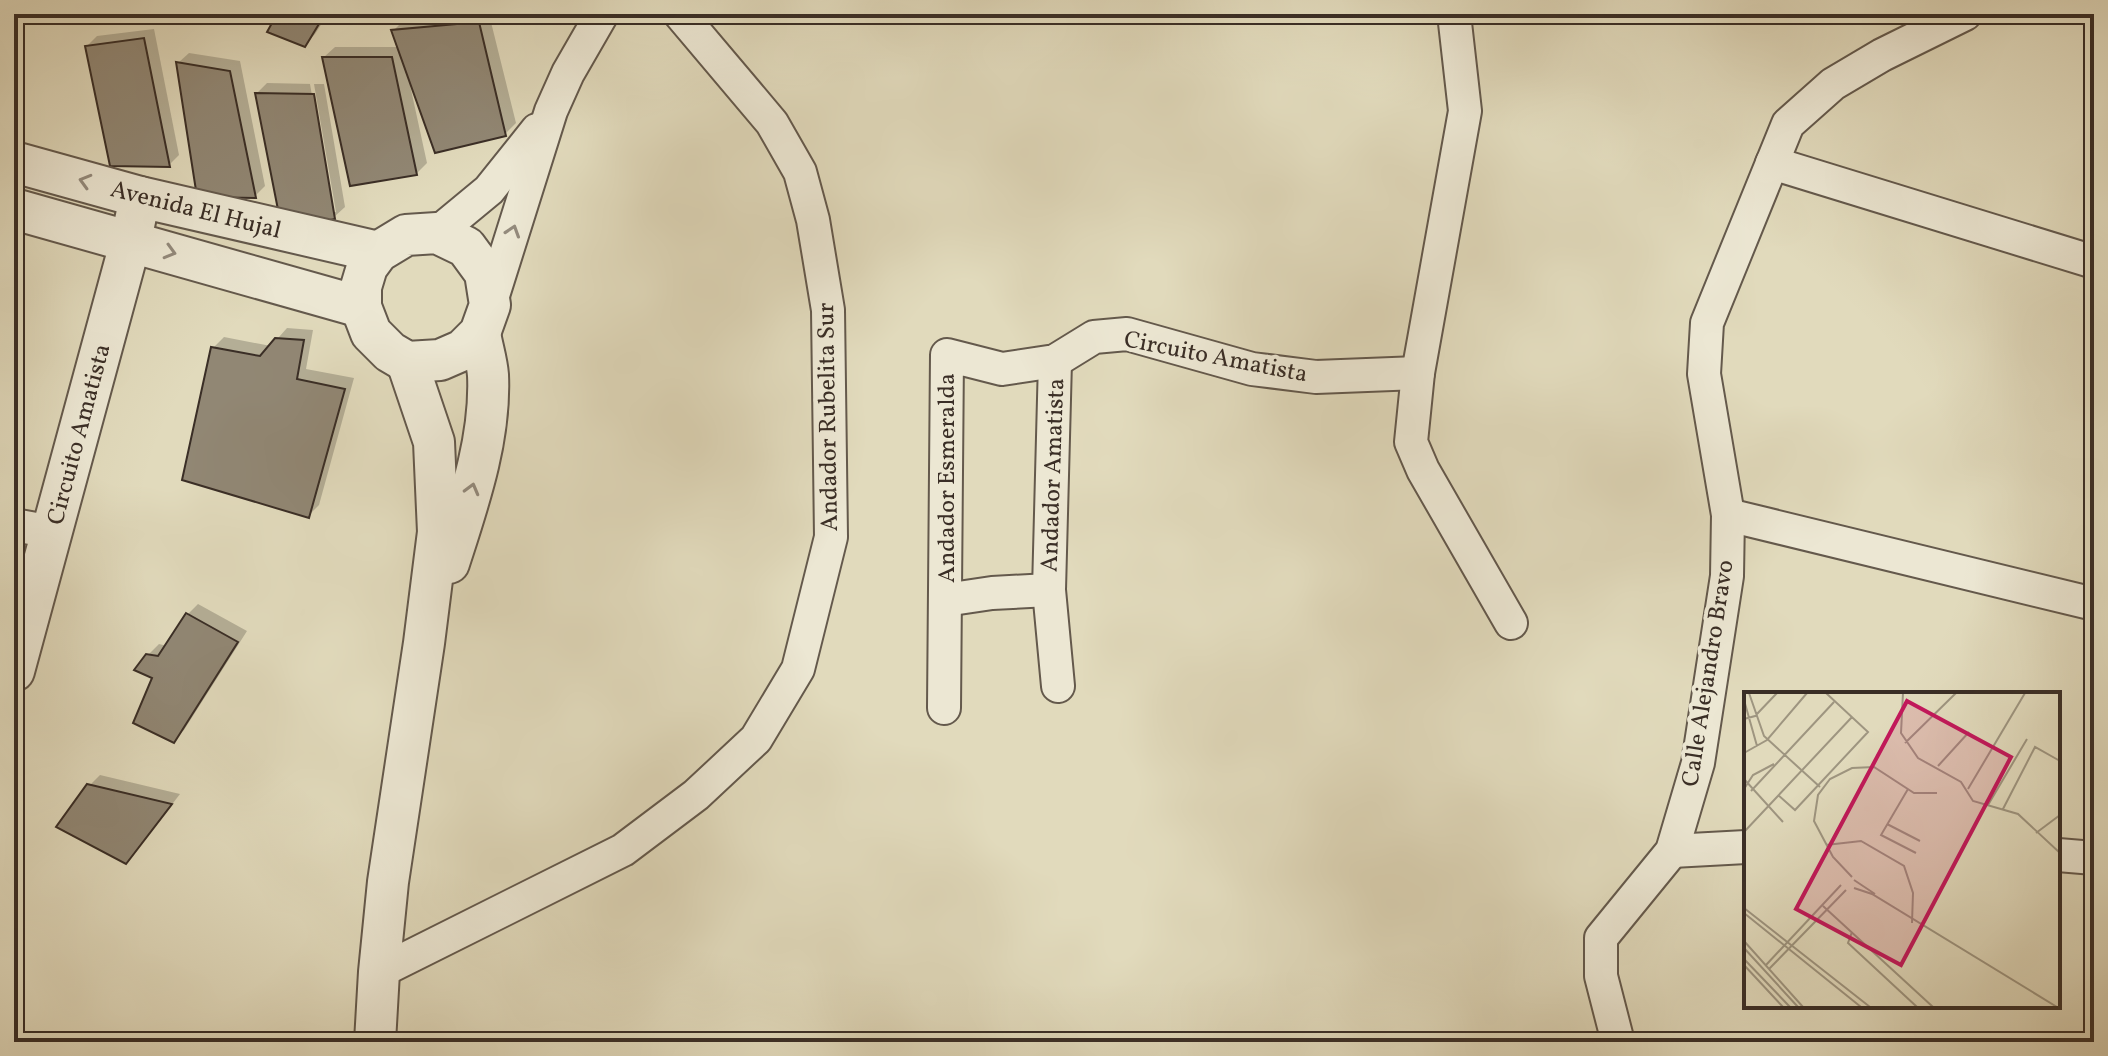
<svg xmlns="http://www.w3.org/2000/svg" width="2108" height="1056" viewBox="0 0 2108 1056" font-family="Vollkorn,serif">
<rect width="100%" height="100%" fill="#e1dabc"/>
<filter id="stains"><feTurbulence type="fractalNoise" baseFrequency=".0025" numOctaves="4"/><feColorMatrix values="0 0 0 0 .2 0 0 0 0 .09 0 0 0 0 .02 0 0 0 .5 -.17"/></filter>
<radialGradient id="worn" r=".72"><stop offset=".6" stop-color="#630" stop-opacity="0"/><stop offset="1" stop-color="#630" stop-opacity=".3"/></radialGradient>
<g fill="#0003">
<path d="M279,14h49l-13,20 -10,11z"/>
<path d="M469,14h20l27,109 -11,11 -92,-49h-3l17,78 -11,11 -92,-117 11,-10h65l-6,-17 10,-10z"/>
<path d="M154,29l25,126 -10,10 -82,-119 10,-10z"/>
<path d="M189,53l51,8 25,125 -10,10 -77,-133z"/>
<path d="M267,83l46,1h-3l22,128h4l-22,-128h10l21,123 -11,10 -77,-124z"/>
<path d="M287,328l26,2 -7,39 48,9 -35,127 -11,11 -95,-168 11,-11 47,9z"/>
<path d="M198,604l49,27 -63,99 -11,10 -25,-85 11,-11 8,2 21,-32z"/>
<path d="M100,775l80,19 -44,57 -47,-65z"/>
</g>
<g fill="#918774" stroke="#3a2e26" stroke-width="2">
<path d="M277,14h48l-20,33 -38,-15z"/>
<path d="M479,22l27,114 -71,17 -44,-123z"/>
<path d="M144,38l26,129 -60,-1 -25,-120z"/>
<path d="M322,57h70l25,118 -67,11z"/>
<path d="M176,62l54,9 26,127 -59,-1z"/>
<path d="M255,93l59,1 21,125 -53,11z"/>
<path d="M275,338l29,2 -7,39 48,10 -36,129 -127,-38 29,-133 49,9z"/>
<path d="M186,613l52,29 -64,101 -41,-20 19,-45 -18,-8 12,-16 12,2z"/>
<path d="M87,784l85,20 -46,60 -70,-37z"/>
</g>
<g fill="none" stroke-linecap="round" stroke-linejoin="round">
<defs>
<g id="minor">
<path d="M1454,14l11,97 -47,262 -7,69 12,28 88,153"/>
<path d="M1772,163l322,99"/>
<path d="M437,233l52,-43 48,-60"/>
<path d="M490,305l61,-194 17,-38 34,-59"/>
<path d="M1055,361l-6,229 9,96"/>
<path d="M1728,515l366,89"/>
<path d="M14,525l38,7"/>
<path d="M945,600l47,-7 57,-3"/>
<path d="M944,708l3,-353 55,14 53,-8 39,-24 33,-3 125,35 64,8 102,-4"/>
<path d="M1672,851l74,-4"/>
<path d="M2058,855l36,3"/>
<path d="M379,972l244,-122 73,-55 60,-56 42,-70 33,-132 -3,-227 -15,-90 -13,-48 -28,-49 -92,-109"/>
<path d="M1618,1042l-17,-66v-38l71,-87 26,-88 29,-187 1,-61 -24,-141 3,-51 81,-199 45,-40 49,-29 83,-41"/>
</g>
<g id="tertiary">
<path d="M14,162l126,35 238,55"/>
<path d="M14,209l347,98"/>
<path d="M437,233l29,14 19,26 5,32 -10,28 -17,17 -23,10 -33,2 -17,-10 -19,-19 -10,-26v-20l6,-20 11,-15 28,-17z"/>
<path d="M449,563c19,-59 42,-124 39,-188 -1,-14 -6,-29 -8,-42"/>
<path d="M14,671l117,-431 9,-43"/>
<path d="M375,1042l4,-70 9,-90 36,-239 14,-111 -4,-90 -27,-80"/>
</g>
</defs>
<use href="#minor" stroke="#64594c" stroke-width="36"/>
<use href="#tertiary" stroke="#64594c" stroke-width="44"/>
<use href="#minor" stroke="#ece7d3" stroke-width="32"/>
<use href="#tertiary" stroke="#ece7d3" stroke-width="40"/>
</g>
<defs><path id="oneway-chevron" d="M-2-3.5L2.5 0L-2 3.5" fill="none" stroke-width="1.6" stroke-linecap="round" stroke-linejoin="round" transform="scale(2)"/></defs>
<g stroke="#938a7c">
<use href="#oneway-chevron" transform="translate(85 181) rotate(-164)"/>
<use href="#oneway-chevron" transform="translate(513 231) rotate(-72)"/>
<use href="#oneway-chevron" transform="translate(170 252) rotate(16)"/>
<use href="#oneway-chevron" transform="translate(472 489) rotate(-75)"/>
</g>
<g text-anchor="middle" stroke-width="8" stroke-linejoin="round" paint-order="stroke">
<g font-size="24" fill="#3a2e26" stroke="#ece7d3">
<text transform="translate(196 209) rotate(14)" y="8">Avenida El Hujal</text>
<text transform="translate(1216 356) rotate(11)" y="8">Circuito Amatista</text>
<text transform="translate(827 417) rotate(-91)" y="8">Andador Rubelita Sur</text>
<text transform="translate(78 434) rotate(-75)" y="8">Circuito Amatista</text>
<text transform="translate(1052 475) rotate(-88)" y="8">Andador Amatista</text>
<text transform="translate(946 478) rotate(-90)" y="8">Andador Esmeralda</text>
<text transform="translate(1707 673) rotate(-81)" y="8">Calle Alejandro Bravo</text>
</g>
</g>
<g transform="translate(1744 692)">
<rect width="316" height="316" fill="#e1dabc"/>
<path fill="none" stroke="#9e9580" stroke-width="2" d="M5,1l15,43 56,51M159,1l-2,40 17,25 43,24 12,19 45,13 42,39M0,8l13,46M0,27l11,-3 22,-23M161,51l51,-50M0,61l23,-13 40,-47M194,74l31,-34M0,87l39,43M0,97l9,-14 21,-11M164,97l-27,46 35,18M224,97l57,-96M7,99l83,-89M34,103l17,15 73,-78 -42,-39M244,113l39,-66M259,117l32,-62 25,14M143,132l33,17M0,140l108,-115M292,141l24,-18M82,153l35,-4 43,25 9,27 -1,30M108,185l-19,-20 -19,-36 4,-26 12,-16 22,-11 22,-1 40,26h23M110,188l21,14M110,196l18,6 185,113M79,214l110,101M0,216l126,99M0,221l117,94M108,240l-4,11 69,64M0,249l59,66M0,256l54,59M0,267l46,48M0,273l39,42M22,273l75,-80M25,277l77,-79"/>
<path fill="#c2185b" fill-opacity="0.15" stroke="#c2185b" stroke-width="4" d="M163,9l104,56 -110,208 -105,-56z"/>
<rect width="316" height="316" fill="none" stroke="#3a2e26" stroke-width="4"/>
</g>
<rect width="2108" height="1056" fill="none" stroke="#e1dabc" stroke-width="48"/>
<rect x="16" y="16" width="2076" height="1024" fill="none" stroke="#3a2e26" stroke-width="4"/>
<rect x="24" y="24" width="2060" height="1008" fill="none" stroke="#3a2e26" stroke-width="2"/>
<rect width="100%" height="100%" filter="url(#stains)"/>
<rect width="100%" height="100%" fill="url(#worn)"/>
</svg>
